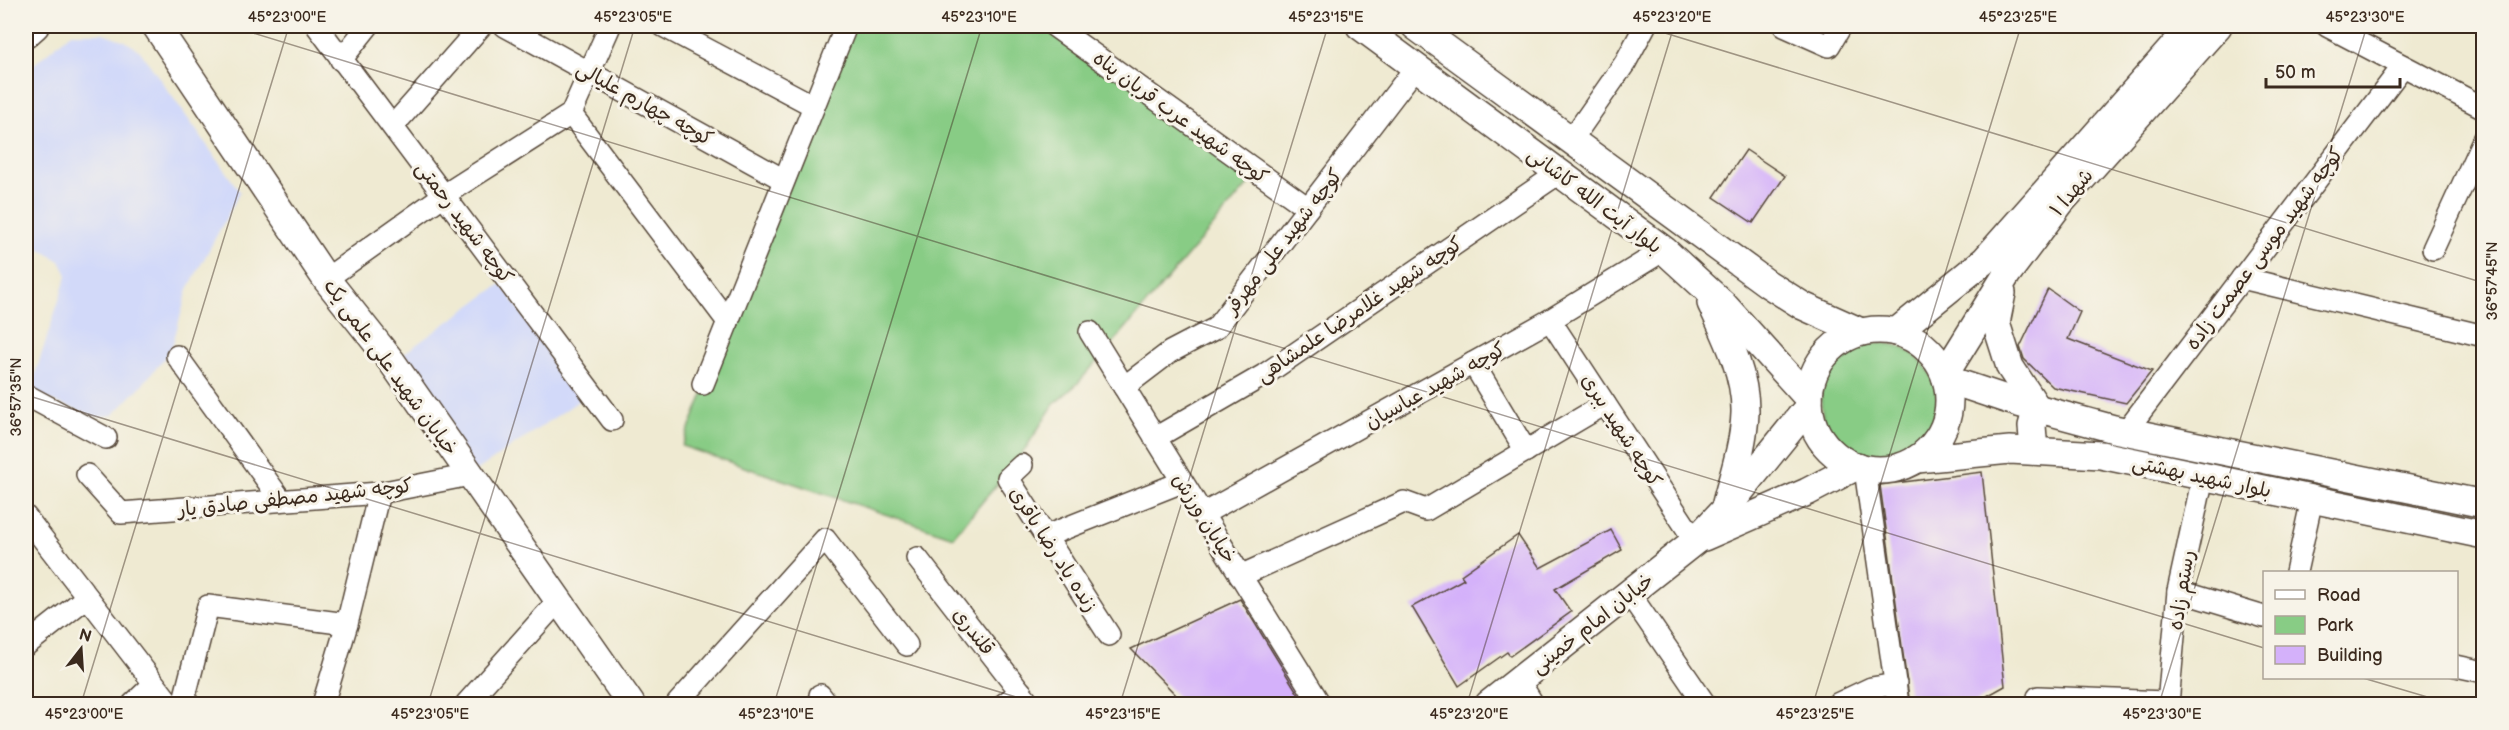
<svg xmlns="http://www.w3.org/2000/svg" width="2509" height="730" viewBox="0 0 2509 730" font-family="'Balsamiq Sans','Playpen Sans Arabic',sans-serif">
<rect width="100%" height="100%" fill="#f7f3e8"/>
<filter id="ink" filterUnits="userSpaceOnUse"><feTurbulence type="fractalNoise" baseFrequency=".0167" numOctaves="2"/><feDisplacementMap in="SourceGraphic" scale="12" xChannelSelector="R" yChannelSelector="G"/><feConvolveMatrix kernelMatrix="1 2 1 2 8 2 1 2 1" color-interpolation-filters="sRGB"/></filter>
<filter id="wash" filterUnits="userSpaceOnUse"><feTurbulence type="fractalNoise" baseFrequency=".008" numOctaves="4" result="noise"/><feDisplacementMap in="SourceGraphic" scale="24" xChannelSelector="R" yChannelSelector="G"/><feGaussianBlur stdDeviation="1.35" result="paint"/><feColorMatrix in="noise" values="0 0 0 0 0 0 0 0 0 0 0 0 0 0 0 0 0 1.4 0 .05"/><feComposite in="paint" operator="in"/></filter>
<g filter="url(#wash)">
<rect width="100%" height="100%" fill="#efead2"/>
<g fill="#d2d9f9">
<path d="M71,33h32l22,8 15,10 100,141 -52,97 -17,61 -28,34 -30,31 -15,2 -60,-21 -6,-12 35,-109 -7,-14 -34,-20v-170z"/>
<path d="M501,284l82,114 -113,77 -78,-113z"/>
</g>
<g fill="#88cc85" stroke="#627b52" stroke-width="1.5">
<path d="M853,26h195l211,146 -152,178 -30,34 -23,20 -34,53 -67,80 -271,-91z"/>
<circle cx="1879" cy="401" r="58"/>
</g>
<g id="blocks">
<g fill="#d4b1fa">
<path d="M1746,150l39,26 -32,47 -39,-26z"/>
<path d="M2048,289l32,23 -12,27 84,32 -26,32 -73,-16 -29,-28 -4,-12z"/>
<path d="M1982,472l23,214 -34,19h-61l-30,-220z"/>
<path d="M1611,530l11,20 -67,39 16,23 -61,44 -3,-4 -48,34 -47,-79 52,-28 -3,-4 57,-40 22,33z"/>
<path d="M1240,599l65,106h-125l-5,-11 -44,-45z"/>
</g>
</g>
</g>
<g filter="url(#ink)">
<use href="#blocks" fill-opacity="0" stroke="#564739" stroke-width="1.5"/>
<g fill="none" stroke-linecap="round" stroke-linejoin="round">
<defs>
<g id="minor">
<path d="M317,26l295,394"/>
<path d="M505,26l279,154"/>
<path d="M663,26l151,80"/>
<path d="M1054,26l254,182"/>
<path d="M1784,26l45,20 12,-20"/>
<path d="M2327,26l157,82"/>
<path d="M341,60l27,-34"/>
<path d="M571,114l157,208"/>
<path d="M393,126l88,-100"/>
<path d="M1572,139l53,-76 20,-37"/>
<path d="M2433,249l51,-111"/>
<path d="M2242,278l242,58"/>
<path d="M326,279l118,-84 127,-81 39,-88"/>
<path d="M1550,320l145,221"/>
<path d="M1090,332l230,372"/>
<path d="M177,356l104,144"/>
<path d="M1473,363l53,88"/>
<path d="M703,384l143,-358"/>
<path d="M1124,387l46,-35 46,-24 200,-261"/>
<path d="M26,395l80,43"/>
<path d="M2126,431l277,-365"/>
<path d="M1155,438l109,-63 295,-202"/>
<path d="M1022,465l-14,13 101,157"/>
<path d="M1865,469l33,235"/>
<path d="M87,475l34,38 258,-20 91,-18"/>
<path d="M1203,514l347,-194 114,-70"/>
<path d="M26,517l144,187"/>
<path d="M1046,536l136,-54"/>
<path d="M917,558l113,146"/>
<path d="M2296,572l16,-73"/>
<path d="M1240,576l164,-74 22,8 179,-106"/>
<path d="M2178,591l86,26"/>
<path d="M1629,593l76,111"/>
<path d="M26,645l61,-48"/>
<path d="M2456,666l28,6"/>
<path d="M1519,681l14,23"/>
<path d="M820,695l7,9"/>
<path d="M2038,697l128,5"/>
<path d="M133,704l21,-20"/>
<path d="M183,704l25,-98 139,18 32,-131"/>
<path d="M323,704l24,-80"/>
<path d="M466,704l92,-103"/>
<path d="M677,704l148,-165 82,106"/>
<path d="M1004,704l17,-12"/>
<path d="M1837,704l34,-16 25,-4"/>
<path d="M2168,704l10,-113 25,-114"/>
</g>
<g id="major">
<path d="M156,26l170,253 66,83 239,342"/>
<path d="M1360,26l304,224 59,54 86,95"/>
<path d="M1415,26l353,258 35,22 58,26"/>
<path d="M26,34l9,-8"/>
<path d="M2002,293l-6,30 14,44 27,41 -5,18 2,25"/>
<path d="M1711,303c16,34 35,72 34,110 -1,30 -11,60 -19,90"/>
<circle cx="1879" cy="400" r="70"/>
<path d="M1896,332l89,-72 207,-234"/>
<path d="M1945,374l62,-100 54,-72 157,-176"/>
<path d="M1946,379l72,24 96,26 370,75"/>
<path d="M1917,459l93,-9 91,5 383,80"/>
<path d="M1704,537l103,-45 50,-26"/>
<path d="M1489,704l206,-163 38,-41 76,-94"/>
</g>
</defs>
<use href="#minor" stroke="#564739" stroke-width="24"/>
<use href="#major" stroke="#564739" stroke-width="30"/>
<use href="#minor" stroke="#fff" stroke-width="21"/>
<use href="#major" stroke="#fff" stroke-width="27"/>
</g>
</g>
<path fill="none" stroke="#3b2a1e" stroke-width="1.5" stroke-opacity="0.45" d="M230,26l2034,622M1642,26l842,257M26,395l1013,309M2363,678l88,26M81,704l208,-678M428,704l207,-678M774,704l208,-678M1120,704l208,-678M1467,704l207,-678M1813,704l208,-678M2159,704l208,-678"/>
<g text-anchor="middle" stroke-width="6" stroke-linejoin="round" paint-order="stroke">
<g font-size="20" fill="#3b2a1e" stroke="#f7f3e8">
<text transform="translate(645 103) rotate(29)" y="7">کوچه چهارم علیالی</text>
<text transform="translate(1181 117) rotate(36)" y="7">کوچه شهید عرب قربان پناه</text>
<text transform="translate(2071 192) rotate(-50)" y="7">شهدا ۱</text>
<text transform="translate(1595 200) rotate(37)" y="7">بلوار آیت الله کاشانی</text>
<text transform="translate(465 222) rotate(53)" y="7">کوچه شهید رحمتی</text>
<text transform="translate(1283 241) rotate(-52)" y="7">کوچه شهید علی مهرفر</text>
<text transform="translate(2264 248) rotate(-53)" y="7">کوچه شهید موسی عصمت زاده</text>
<text transform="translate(1359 309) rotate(-34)" y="7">کوچه شهید غلامرضا علمشاهی</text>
<text transform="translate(391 367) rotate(54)" y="7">خیابان شهید علی علمی یک</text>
<text transform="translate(1435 385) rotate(-29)" y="7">کوچه شهید عباسیان</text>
<text transform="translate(1622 430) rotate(57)" y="7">کوچه شهید ببری</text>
<text transform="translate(2202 476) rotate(12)" y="7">بلوار شهید بهشتی</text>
<text transform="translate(295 497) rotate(-6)" y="7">کوچه شهید مصطفی صادق یار</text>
<text transform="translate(1205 518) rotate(58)" y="7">خیابان ورزش</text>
<text transform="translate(1054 549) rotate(57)" y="7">زنده یاد رضا باقری</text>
<text transform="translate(2181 590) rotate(-81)" y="7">رستم زاده</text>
<text transform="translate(1592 623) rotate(-38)" y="7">خیابان امام خمینی</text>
<text transform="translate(974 631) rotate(52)" y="7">قلندری</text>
</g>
</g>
<rect width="2509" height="730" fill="none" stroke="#f7f3e8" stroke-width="66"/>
<rect x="2263" y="571" width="195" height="108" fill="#f7f3e8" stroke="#aca397" stroke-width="1.5"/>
<rect x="2275" y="590" width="30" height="9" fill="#ffffff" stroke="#aca397" stroke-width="1.5"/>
<text x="2317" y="601" font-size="18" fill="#3b2a1e">Road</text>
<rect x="2275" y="616" width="30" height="18" fill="#88cc85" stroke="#aca397" stroke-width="1.5"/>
<text x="2317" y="631" font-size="18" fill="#3b2a1e">Park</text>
<rect x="2275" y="646" width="30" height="18" fill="#d4b1fa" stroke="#aca397" stroke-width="1.5"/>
<text x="2317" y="661" font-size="18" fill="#3b2a1e">Building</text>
<g transform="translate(81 649) rotate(17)" stroke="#f7f3e8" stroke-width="4.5" paint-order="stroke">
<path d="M0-4.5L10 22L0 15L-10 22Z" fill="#3b2a1e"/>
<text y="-9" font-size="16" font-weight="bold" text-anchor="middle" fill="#3b2a1e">N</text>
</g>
<path d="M2266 78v9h134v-9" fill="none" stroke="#3b2a1e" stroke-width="3"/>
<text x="2275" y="78" font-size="18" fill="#3b2a1e" stroke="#f7f3e8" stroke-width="4.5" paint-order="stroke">50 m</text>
<rect x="33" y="33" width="2443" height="664" fill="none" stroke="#3b2a1e" stroke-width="2"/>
<g font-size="15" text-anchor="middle" fill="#3b2a1e">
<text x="287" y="22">45°23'00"E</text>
<text x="633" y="22">45°23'05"E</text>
<text x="979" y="22">45°23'10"E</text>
<text x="1326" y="22">45°23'15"E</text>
<text x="1672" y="22">45°23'20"E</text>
<text x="2018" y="22">45°23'25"E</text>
<text x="2365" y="22">45°23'30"E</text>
<text transform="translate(2492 281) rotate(-90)" y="5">36°57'45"N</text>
<text transform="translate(16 397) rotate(-90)" y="5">36°57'35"N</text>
<text x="84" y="719">45°23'00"E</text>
<text x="430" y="719">45°23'05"E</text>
<text x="776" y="719">45°23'10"E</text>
<text x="1123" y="719">45°23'15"E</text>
<text x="1469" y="719">45°23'20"E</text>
<text x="1815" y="719">45°23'25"E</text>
<text x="2162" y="719">45°23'30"E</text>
</g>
</svg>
